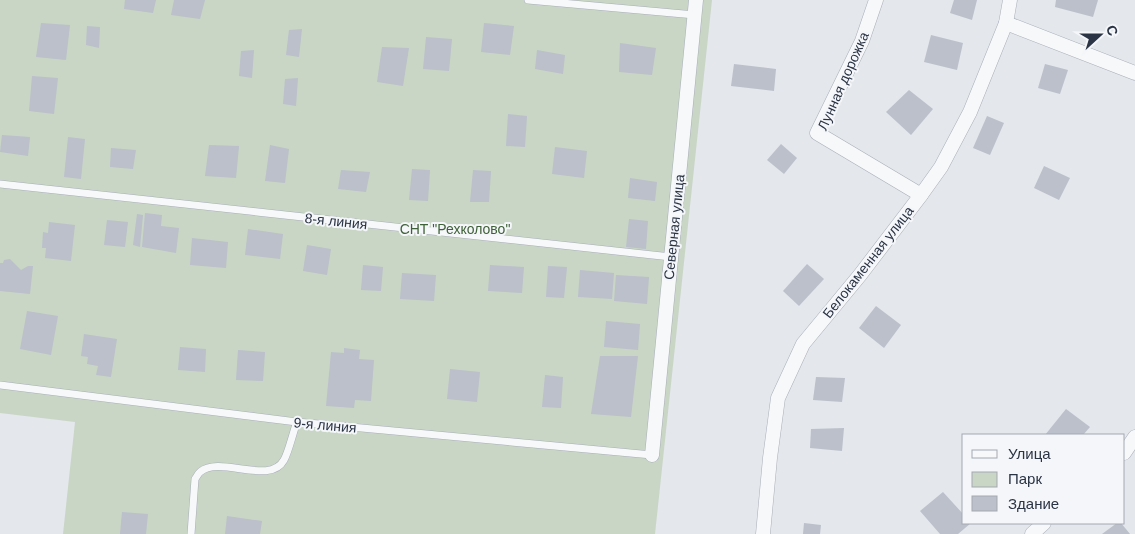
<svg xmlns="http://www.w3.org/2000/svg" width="1135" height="534" viewBox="0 0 1135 534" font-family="Helvetica,sans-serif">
<rect width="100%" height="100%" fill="#e4e7ec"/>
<path fill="#c9d6c5" d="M0,0h712l-57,534h-592l12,-112 -75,-9z"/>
<g fill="#bbc0ca">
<path d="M125,0h31l-3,13 -29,-4z"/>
<path d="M174,0h31l-5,19 -29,-4z"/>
<path d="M954,0h23l-5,20 -22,-7z"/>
<path d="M1056,0h42l-5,17 -38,-10z"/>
<path d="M41,23l29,2 -4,35 -30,-3z"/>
<path d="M484,23l30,3 -4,29 -29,-3z"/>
<path d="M87,26l13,1 -1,21 -13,-3z"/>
<path d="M302,29l-3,28 -13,-2 3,-25z"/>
<path d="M931,35l32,8 -6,27 -33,-8z"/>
<path d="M426,37l26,2 -3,32 -26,-2z"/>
<path d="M620,43l36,5 -4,27 -33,-3z"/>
<path d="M382,47l27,1 -6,38 -26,-4z"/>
<path d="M254,50l-2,28 -13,-2 2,-25z"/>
<path d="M537,50l28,5 -2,19 -28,-5z"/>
<path d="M734,64l42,5 -2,22 -43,-5z"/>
<path d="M1045,64l23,6 -8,24 -22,-6z"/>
<path d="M32,76l26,2 -4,36 -25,-3z"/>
<path d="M298,78l-2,28 -13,-2 2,-25z"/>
<path d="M909,90l24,19 -22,26 -25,-23z"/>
<path d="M508,114l19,2 -2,31 -19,-1z"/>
<path d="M987,116l17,7 -14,32 -17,-7z"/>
<path d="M2,135l28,2 -2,19 -28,-4z"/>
<path d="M68,137l17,2 -4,40 -17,-2z"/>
<path d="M781,144l16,14 -13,16 -17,-14z"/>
<path d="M209,145l30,1 -3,32 -31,-2z"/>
<path d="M270,145l19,4 -4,34 -20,-2z"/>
<path d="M555,147l32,4 -3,27 -32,-4z"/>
<path d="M111,148l25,2 -3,19 -23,-2z"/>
<path d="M1044,166l26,12 -11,22 -25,-12z"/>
<path d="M412,169l18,1 -2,31 -19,-1z"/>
<path d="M341,170l29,2 -4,20 -28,-3z"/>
<path d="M473,170l18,1 -2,31h-19z"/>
<path d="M630,178l27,4 -2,19 -27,-3z"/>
<path d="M145,213l17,2 -1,11 18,2 -3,25 -34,-6z"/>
<path d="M137,214l6,1 -3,32 -7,-2z"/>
<path d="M629,219l19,2 -2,28 -20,-2z"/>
<path d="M107,220l21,2 -3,25 -21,-2z"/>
<path d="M49,222l26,3 -4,36 -26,-3 1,-10h-4l1,-16 5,1z"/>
<path d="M248,229l35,5 -3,25 -35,-4z"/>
<path d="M192,238l36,4 -2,26 -36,-3z"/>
<path d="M307,245l24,4 -4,26 -24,-4z"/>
<path d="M10,259l11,11 7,-4h5l-3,28 -30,-3v-28h3l1,-3z"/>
<path d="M807,264l17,15 -25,27 -16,-15z"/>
<path d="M363,265l20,2 -2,24 -20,-1z"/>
<path d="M490,265l34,2 -2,26 -34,-2z"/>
<path d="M548,266l19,1 -3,31 -18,-1z"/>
<path d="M580,270l34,3 -2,26 -34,-2z"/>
<path d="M402,273l34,2 -2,26 -34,-2z"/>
<path d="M616,275l33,2 -2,27 -33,-3z"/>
<path d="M876,306l25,19 -17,23 -25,-20z"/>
<path d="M27,311l31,5 -7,39 -31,-6z"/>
<path d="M606,321l34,3 -2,26 -34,-3z"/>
<path d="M84,334l33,5 -6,38 -15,-2 2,-9 -11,-2 1,-7 -7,-1z"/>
<path d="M180,347l26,2 -1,23 -27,-2z"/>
<path d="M344,348l16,2 -1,9 15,1 -3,41 -16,-1 -1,8 -28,-2 5,-54 13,1z"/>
<path d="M238,350l27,2 -2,29 -27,-1z"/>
<path d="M600,356h38l-7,61 -40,-3z"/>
<path d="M450,369l30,3 -3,30 -30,-3z"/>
<path d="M545,375l18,2 -2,31 -19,-1z"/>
<path d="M816,377l29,1 -3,24 -29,-2z"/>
<path d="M1066,409l24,18 -7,8h-38z"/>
<path d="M844,428l-2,23 -32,-3 1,-19z"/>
<path d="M943,492l21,23v8h7l-13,11h-18l-20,-23z"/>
<path d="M122,512l26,2 -2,20h-26z"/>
<path d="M227,516l35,5 -2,13h-35z"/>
<path d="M804,523l17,2 -1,9h-17z"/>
<path d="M1117,523h4l9,11h-28z"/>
</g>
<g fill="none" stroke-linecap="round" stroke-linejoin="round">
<defs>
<g id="service">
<path d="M528,0l167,15"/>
<path d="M0,184l671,73"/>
<path d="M0,385l297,37 355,33"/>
<path d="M191,534l4,-55c1,-1 4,-7 5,-7 20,-17 70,14 84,-12 5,-9 9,-28 13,-38"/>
</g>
<g id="minor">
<path d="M876,0l-14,41 -45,92 104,62"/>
<path d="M1006,23l129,50"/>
<path d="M1124,453l11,-16"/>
<path d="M652,455l44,-455"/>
<path d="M763,534l7,-76 8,-60 25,-54 57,-69 61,-80 20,-28 29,-55 36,-89 4,-23"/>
<path d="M1032,534l12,-11"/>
</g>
</defs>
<use href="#service" stroke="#a9aeb7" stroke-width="8"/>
<use href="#minor" stroke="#a9aeb7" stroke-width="15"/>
<use href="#service" stroke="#f7f8fa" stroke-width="7"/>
<use href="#minor" stroke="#f7f8fa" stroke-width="14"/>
</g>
<g text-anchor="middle" stroke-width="4" stroke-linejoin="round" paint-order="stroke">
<g font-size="14" fill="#2b3445" stroke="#f4f6f9">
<text transform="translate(843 81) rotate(-66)" y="5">Лунная дорожка</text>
<text transform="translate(336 221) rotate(6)" y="5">8-я линия</text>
<text transform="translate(674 227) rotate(-84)" y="5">Северная улица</text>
<text transform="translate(868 262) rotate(-52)" y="5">Белокаменная улица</text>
<text transform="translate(325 425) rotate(5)" y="5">9-я линия</text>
</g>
<g font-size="14" fill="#3f6138" stroke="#f4f6f9">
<text x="455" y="234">СНТ "Рехколово"</text>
</g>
</g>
<rect x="962" y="434" width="162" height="90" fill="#f4f6f9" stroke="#a4a8b1"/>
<rect x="972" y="450" width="25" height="8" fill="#f7f8fa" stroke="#a4a8b1"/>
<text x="1008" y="459" font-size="15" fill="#2b3445">Улица</text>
<rect x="972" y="472" width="25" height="15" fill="#c9d6c5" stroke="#a4a8b1"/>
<text x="1008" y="484" font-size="15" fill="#2b3445">Парк</text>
<rect x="972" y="496" width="25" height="15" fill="#bbc0ca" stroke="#a4a8b1"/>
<text x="1008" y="509" font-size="15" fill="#2b3445">Здание</text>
<g transform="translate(1100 35) rotate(69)" stroke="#f4f6f9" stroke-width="4" paint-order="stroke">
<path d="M0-4L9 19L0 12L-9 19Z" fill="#2b3445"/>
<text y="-8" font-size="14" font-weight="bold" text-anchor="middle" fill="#2b3445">С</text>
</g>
</svg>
